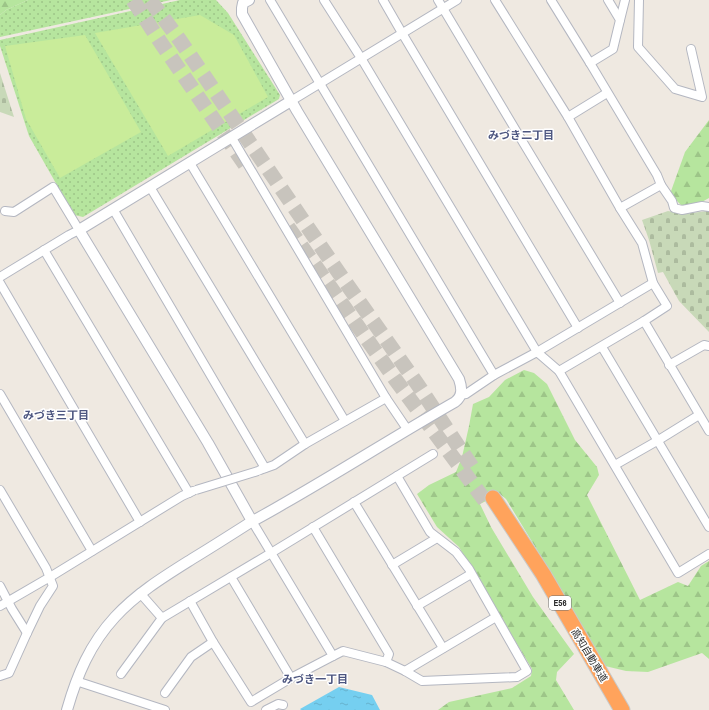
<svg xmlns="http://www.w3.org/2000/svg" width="709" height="710" viewBox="0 0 709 710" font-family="'Archivo Narrow','Noto Sans JP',sans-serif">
<defs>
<pattern id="grass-dots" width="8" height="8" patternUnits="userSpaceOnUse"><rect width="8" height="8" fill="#b6e59e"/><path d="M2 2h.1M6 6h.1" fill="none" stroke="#9dc588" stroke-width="1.8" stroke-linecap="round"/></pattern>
<pattern id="forest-firs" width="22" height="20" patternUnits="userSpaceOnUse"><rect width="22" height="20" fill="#b6e59e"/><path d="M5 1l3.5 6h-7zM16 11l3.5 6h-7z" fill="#9dc588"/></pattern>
<pattern id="cemetery-stones" width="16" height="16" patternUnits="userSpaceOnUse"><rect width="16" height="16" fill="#c8d9b8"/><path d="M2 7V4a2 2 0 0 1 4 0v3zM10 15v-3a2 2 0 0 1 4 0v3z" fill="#acbb9e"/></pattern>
<pattern id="water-ripples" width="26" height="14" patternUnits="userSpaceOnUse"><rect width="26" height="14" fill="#75cff0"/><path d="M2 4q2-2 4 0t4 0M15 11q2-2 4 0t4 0" fill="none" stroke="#66b2ce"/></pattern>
</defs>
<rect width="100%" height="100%" fill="#efe9e1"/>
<g fill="url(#grass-dots)">
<path d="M28,0h143l-171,37v-22l6,-5z"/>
<path d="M180,0h36l12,13 52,82 -1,4 -196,118 -9,-2 -45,-79 -29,-90v-6z"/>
</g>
<g fill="url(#forest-firs)">
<path d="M0,0h28l-22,10 -6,5z"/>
<path d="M709,120v78l-9,5 -18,3 -12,-12 15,-42z"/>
<path d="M524,370l10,3 13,11 28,56 22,27 2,8 -12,20 53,105 38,-18 10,4 13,-20 8,-5v98l-7,-6 -54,19 -22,-1 -25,-6 -18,-31 -33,-63 -44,-72 -6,-5 -20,10 11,23 42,70 41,57 -17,18 -1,8 18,30h-136l11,-8 63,-14 19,-12 1,-7 -73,-122 -22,-20 -20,-33 12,-9 27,-13 6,-15 7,-31 4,-22 16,-7 16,-17z"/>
</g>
<g fill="url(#cemetery-stones)">
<path d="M0,73l14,44 -14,-5z"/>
<path d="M709,209v123l-30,-31 -16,-29 -5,1 -9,-33 -7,-20 26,-9 16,3 23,-3z"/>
</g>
<g fill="#c9ec9a">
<path d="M200,15l34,20 34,62 -100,59 -73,-123z"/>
<path d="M85,35l56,97 -81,46 -34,-59 -21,-73z"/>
</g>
<path fill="url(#water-ripples)" d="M339,687l33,8 8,15h-79l-1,-1z"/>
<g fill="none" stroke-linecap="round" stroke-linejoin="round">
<g stroke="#c8c4bd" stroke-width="15" stroke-dasharray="15 8" stroke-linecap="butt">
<path d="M133,0l28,43 85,123"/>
<path d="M150,0l29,39 160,234 79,112 54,82"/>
<path d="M288,227l107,152 91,123"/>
</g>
<defs>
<g id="minor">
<path d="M270,0l224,375"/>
<path d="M324,0l37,58 176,294 116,-69"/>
<path d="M383,0l19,33 176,295"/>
<path d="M438,0l86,144 96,159"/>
<path d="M495,0l73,117 52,91 22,35 11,40 14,23 -23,15 -85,50"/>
<path d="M551,0l39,63"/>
<path d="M608,0l12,20 -7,29 -23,14 67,112 4,10 -41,23"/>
<path d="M639,0l-1,47 37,42 27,8 -11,-48"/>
<path d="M620,20l5,-20"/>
<path d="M291,101l166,-101"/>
<path d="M568,117l39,-24"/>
<path d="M232,138l154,260 21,31"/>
<path d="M190,163l155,258"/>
<path d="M661,185l11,16 2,7 8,2 20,-4 7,1"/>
<path d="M150,187l155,257"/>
<path d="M113,209l152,259"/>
<path d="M44,250l145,243"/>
<path d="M0,277l69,-42 10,-5 -26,-43 -39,25 -9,-1"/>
<path d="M0,283l140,239"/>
<path d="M644,321l65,110"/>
<path d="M602,347l107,180"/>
<path d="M669,365l35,-20 5,1"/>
<path d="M0,394l92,157"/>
<path d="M460,395l6,-1 28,-19 43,-23 22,19 119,202 31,-19"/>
<path d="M615,465l42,-24 42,-26"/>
<path d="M260,470l14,-5 31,-21 81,-46"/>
<path d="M0,490l46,78 7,18 -13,20 -13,27 -18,40 -9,3"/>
<path d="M354,502l89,146"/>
<path d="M252,521l81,135"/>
<path d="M313,527l76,127 -3,8"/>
<path d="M392,565l45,-27"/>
<path d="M231,577l60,101"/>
<path d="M0,586l12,23 15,24"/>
<path d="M140,593l22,25 109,-65 162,-99"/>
<path d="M190,601l23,41 38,60 40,-24 42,-22 10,-5 43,11 19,9 17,10 95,-4 10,-6 -58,-102 -13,-17 -26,-20 -33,-56"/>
<path d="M0,606l50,-29 132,-81 11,-5"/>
<path d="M417,606l54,-32"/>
<path d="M405,671l91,-54"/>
<path d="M121,674l41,-56"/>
<path d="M76,681l89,29"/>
<path d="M165,693l26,-36 22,-15"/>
<path d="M266,710l12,-6 5,1"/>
</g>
<g id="tertiary">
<path d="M252,521l-44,-78 -129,-213 212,-129"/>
<path d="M67,710c10,-35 23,-66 48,-93 22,-24 50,-41 77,-58 20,-12 40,-25 59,-37 11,-6 22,-12 32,-18 58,-33 114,-69 172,-102 8,-6 7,-14 4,-23l-162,-268 -55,-97v-6l1,-5 6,-3"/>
</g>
<path id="motorway" d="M493,498l50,76 79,136"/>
</defs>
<use href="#minor" stroke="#b4b7c1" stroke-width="10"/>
<use href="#tertiary" stroke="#b4b7c1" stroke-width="12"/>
<use href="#motorway" stroke="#c9c9c9" stroke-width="17"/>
<use href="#minor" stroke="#fff" stroke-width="8"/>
<use href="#tertiary" stroke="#fff" stroke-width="10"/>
<use href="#motorway" stroke="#ffa35c" stroke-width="15"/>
<defs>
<path id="minor-bridge" d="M196,490l62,-19"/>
</defs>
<use href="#minor-bridge" stroke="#b4b7c1" stroke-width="10" stroke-linecap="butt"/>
<use href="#minor-bridge" stroke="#fff" stroke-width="8"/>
</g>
<g text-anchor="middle" stroke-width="3" stroke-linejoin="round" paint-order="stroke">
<rect fill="#fff" stroke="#6d6d6d" stroke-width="1" x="549" y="596" width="22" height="14" rx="3"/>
<g font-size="9" font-weight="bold" fill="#2e2e2e">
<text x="560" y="606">E56</text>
</g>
<g font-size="10" fill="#2e2e2e" stroke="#fff">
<text transform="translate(590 655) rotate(59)" y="4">高知自動車道</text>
</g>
<g font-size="11" font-weight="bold" fill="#4d5680" stroke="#fff">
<text x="521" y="139">みづき二丁目</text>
<text x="56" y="419">みづき三丁目</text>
<text x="315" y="683">みづき一丁目</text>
</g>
</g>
</svg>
